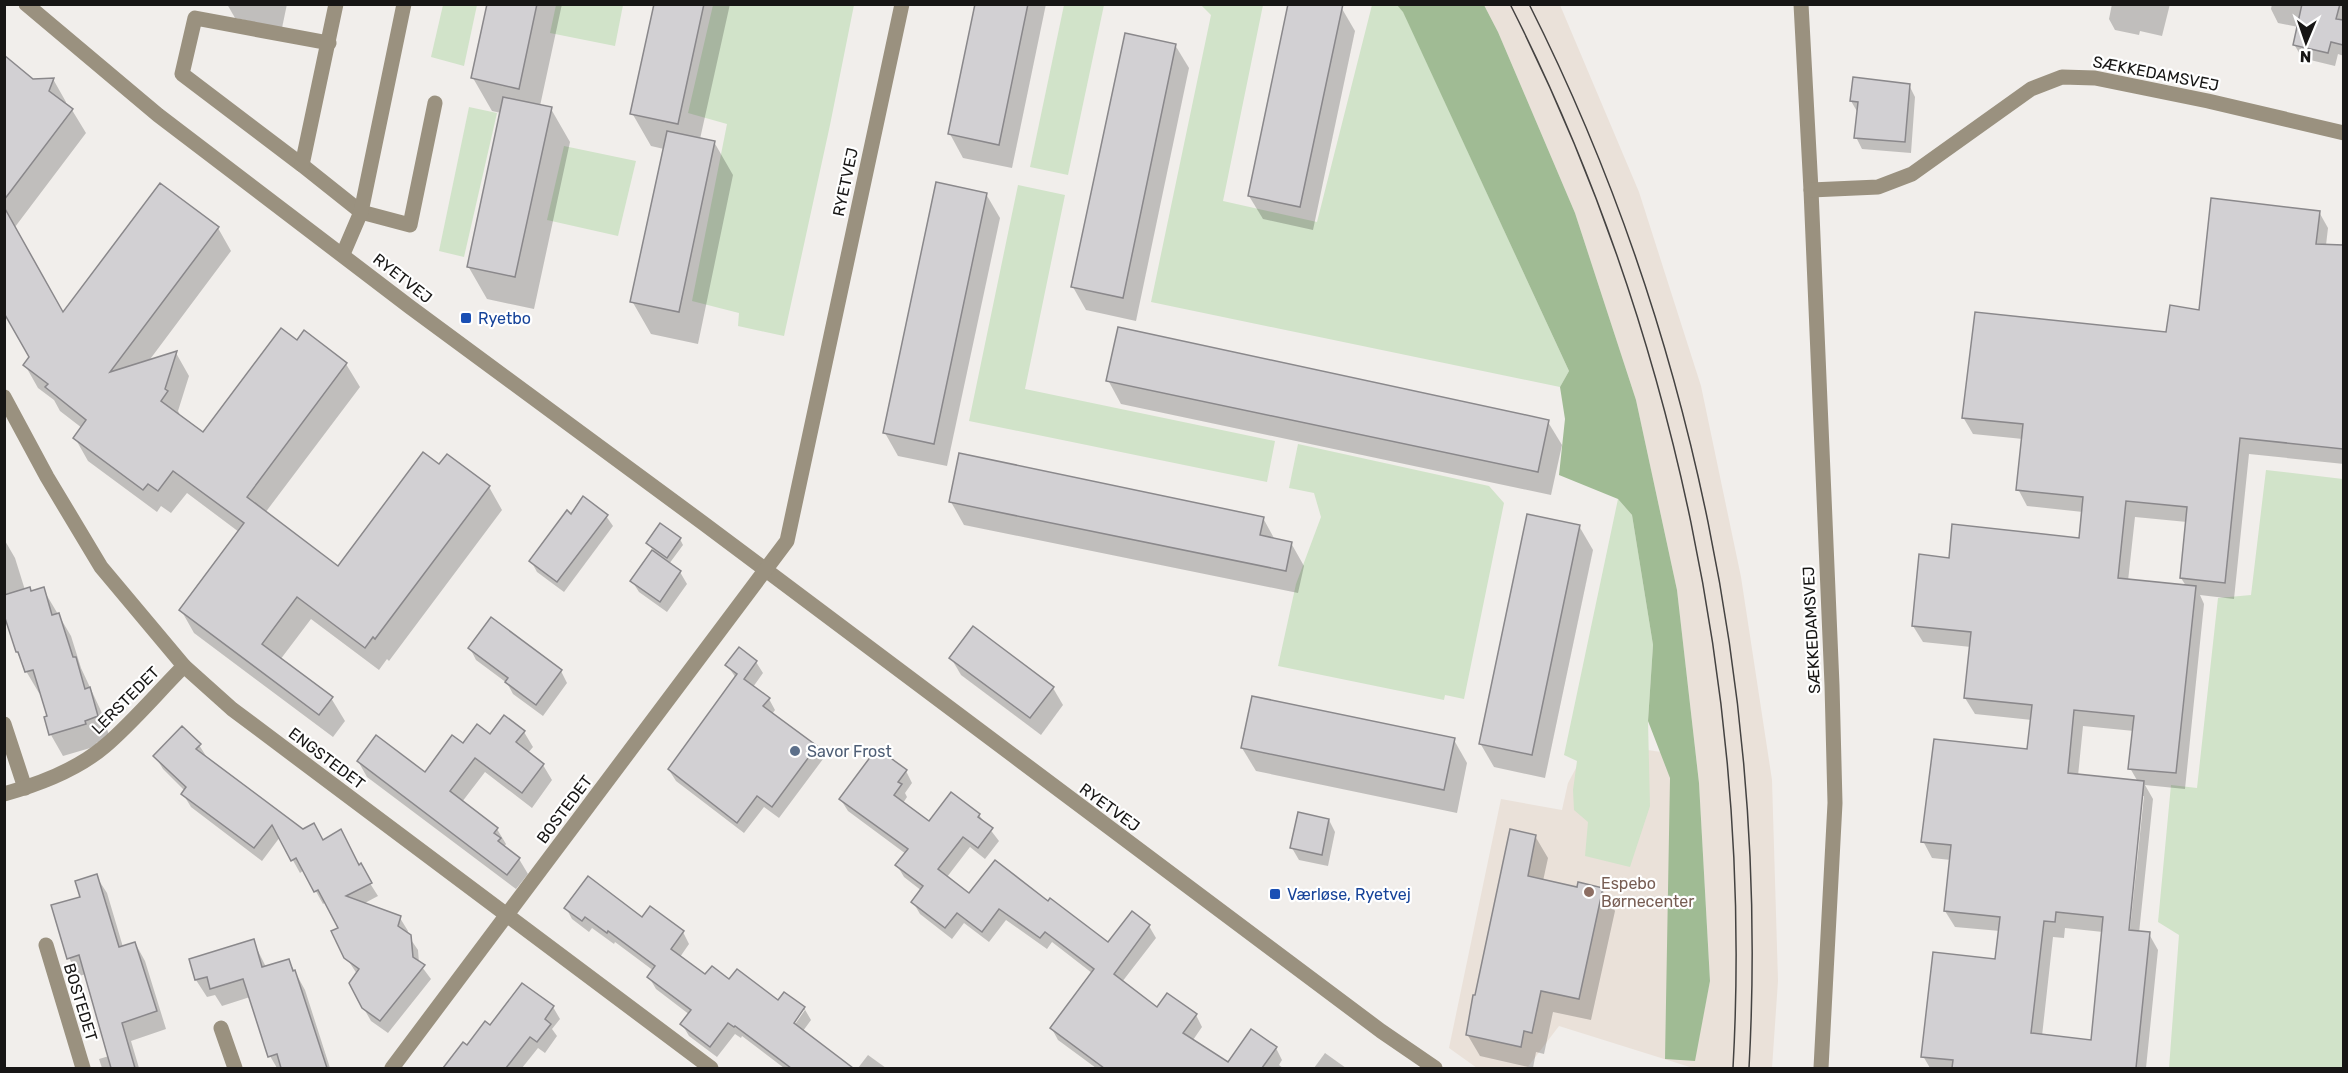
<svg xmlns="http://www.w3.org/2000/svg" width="2348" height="1073" viewBox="0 0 2348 1073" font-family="Rubik,sans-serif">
<rect width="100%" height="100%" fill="#f1eeeb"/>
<path fill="#eae1d9" d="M1484,5h76l79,187 62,194 40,191 31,203 6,201 -6,87h-79l-134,-42 -32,42h-50l-28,-20 52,-249 61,11 6,-27 15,-28 24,-11 81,12 13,270 9,-45 -11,-198 -22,-193 -41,-190 -61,-187 -77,-181z"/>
<g fill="#d1e3c9">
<path d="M443,5h34l-13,61 -33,-9z"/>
<path d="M556,5h67l-8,41 -65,-13z"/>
<path d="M713,5h141l-24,120 -46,211 -46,-10 1,-13 -47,-12 35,-177 -39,-11z"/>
<path d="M1064,5h40l-36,170 -38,-8z"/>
<path d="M1201,5h62l-40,196 94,21 55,-217h25l6,6 166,360 -9,16 -409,-85 60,-287z"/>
<path d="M469,107l28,6 -33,144 -25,-6z"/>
<path d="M564,146l72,15 -18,75 -71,-16z"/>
<path d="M1018,185l47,10 -40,194 250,52 -8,41 -298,-61z"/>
<path d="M1298,444l191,42 15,17 -40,196 -19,-4 -1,5 -166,-34 18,-82 25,-67 -7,-24 -25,-5z"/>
<path d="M2266,470l77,9v589h-174l10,-133 -21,-13 13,-137 26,3 21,-190 33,-3z"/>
<path d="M1618,499l14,16 21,130 -5,76 2,85 -20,61 -45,-11 3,-34 -14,-12 -1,-20 4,-29 -13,-6z"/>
</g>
<path fill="#a0bb94" d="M1397,5h87l14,27 77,181 61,187 41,190 22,193 11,198 -15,80 -30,-2 5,-281 -22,-57 5,-76 -21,-130 -14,-16 -59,-24 6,-56 -5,-32 9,-16 -166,-359z"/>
<g fill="#0003" fill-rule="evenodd">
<path d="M227,4h60l-5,24 -47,-10z"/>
<path d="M488,4h74l-22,102 11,3 19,33 -36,167 -47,-10 -19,-33 33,-153 -9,-2 -19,-33z"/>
<path d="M655,4h75l-30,135 14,3 19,33 -35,169 -47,-10 -19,-33 32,-152 -13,-3 -19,-33z"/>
<path d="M977,4h69l-34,164 -49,-10 -13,-24z"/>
<path d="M2112,4h58l-8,32 -22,-5 -1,4 -24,-5 -6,-11z"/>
<path d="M2272,4h72v52l-6,-2 -3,12 -33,-8 -8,-14 4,-17 -20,-4 -7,-14z"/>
<path d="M1341,7l14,24 -42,199 -50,-11 -14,-23z"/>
<path d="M1175,45l14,23 -53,253 -50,-11 -13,-23z"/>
<path d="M4,68l29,12 20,-1 13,23 -1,3 7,5 14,23 -71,94 48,87 155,-86 13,23 -83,111 28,-9 13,23 -11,35 2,4 24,19 101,-101 41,31 14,23 -95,126 73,55 101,-102 50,21 13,23 -113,151 -2,-2 -8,11 -68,-51 -31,41 51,38 14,23 -12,16 -139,-104 -13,-23 58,-78 -52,-39 -16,20 -10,-7 -4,6 -69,-51 -13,-23 7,-10 -22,-17 -6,-11 -16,-12 -13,-23 6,-8 -27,-47z"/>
<path d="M1909,85l6,12 -4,56 -49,-4 -6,-12 2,-24 -7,-12z"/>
<path d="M986,194l14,24 -53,248 -49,-10 -13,-23z"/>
<path d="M2319,212l9,16 -2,17 18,2v217l-95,-10 -15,145 -34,-4 4,9 -19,185 -40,-4 8,14 -14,134 10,1 9,16 -12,118h-216l-7,-12 73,-96 4,-29 -45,-4 -10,-16 6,-51 -19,-2 -9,-17 105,-91 4,-30 -57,-6 -10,-16 6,-51 -48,-5 -10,-16 37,-66 131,-21 2,-27 -56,-6 -9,-17 5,-50 -50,-5 -10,-17 205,-83 33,-22zM2135,517l52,5 -6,56 5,8 -58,-5zM2083,726l51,5 -4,37 8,14 -60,-6zM2141,796h3l-15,142h-3zM2065,928l38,4 -11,109 -50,-5 11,-99 11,1z"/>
<path d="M1119,328l429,94 14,23 -11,50 -430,-91 -13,-24z"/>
<path d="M951,502l312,16 12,22 16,3 13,23 -6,27 -334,-68z"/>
<path d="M572,516h34l7,10 -49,66 -27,-20 -6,-11z"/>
<path d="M1579,526l14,24 -48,228 -51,-11 -14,-24z"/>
<path d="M4,539l11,19 10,32 6,2 12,-3 28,47 10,32 20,43 9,27 -14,5 1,3 -34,10 -12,-21 -5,-17 3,-1 -8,-25 -2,1 -13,-22 -9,-19 -11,-36 -2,1z"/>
<path d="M680,539l3,6 -14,19 11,8 7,12 -20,28 -28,-20 -7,-11 21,-31 -6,-7z"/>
<path d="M470,648l91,23 6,12 -24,33 -30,-22 -6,-11 -31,-23z"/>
<path d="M951,658l102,30 10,17 -22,30 -80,-60z"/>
<path d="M756,662l7,11 -10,14 16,12 6,11 -3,4 44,33 7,12 -44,59 -15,-11 -20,26 -68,-52 -7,-11 67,-92 -9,-13z"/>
<path d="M524,732l9,15 -5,6 15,12 9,15 -20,28 -47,-36 -23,30 35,27 9,15 -2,3 15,12 9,15 -12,15 -149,-112 -9,-16 67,13 38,-29 27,-9z"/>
<path d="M1454,740l13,23 -10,50 -201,-42 -14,-23z"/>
<path d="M199,745l9,14 95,72 56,35 19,30 -15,8 37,14 8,13 -1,3 11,16 1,13 12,16 -43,54 -17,-12 -8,-14 -6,-33 -11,-17 -6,-28 -14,-27 -3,2 -19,-34 -4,3 -20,-36 -18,24 -71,-54 -8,-13 2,-3 -22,-22 -8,-13z"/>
<path d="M906,771l6,12 -7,10 2,4 -4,6 26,20 50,-8 20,26 -14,18 -15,-12 -23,30 23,18 78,8 61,42 40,-19 7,12 -34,44 36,27 38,6 6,12 -9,13 36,23 47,-15 6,12 -3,5 4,3h-187l-38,-28 -6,-11 40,-56 -40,-31 -5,7 -41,-29 -17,22 -25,-19 -12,16 -32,-25 -7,-12 9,-11 -18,-14 -7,-12 9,-11 -58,-43 -7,-11z"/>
<path d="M1329,820l6,12 -7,34 -29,-6 -7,-12z"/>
<path d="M1535,836l13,22 -5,23 35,8h24l13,22 -24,109 -38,-8 -9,42 -8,-2 -3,16 -53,-12 -13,-22 9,-37z"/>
<path d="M96,876l11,17 16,54 12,-4 10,18 21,68 -35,12 8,27h-37l-3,-9 10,-3 -23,-82 -7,2 -10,-18 12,-60z"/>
<path d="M566,908l76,11 41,13 6,12 -9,13 25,20 25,4 49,21 6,-8 19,14 7,12 -8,11 48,37h-67l-42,-32 -1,2 -6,-4 -18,23 -28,-21 -7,-12 8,-9 -34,-26 -7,-12 5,-6 -39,-29 -1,2 -22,-16 -3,4 -17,-13zM801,1010h4l-14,20 -3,-2z"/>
<path d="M253,941l13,26 23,-6 16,29 25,78h-53l-7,-12 -20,-59 -28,9 -7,-11 -8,2 -11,-17 -6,-20z"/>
<path d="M553,1007l7,12 -8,10 5,7 -12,17 -7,-5 -16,20h-70l-3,-5 18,-16z"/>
<path d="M1325,1053l21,15h-32z"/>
<path d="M868,1055l18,13h-28z"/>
</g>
<g fill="#d2d0d3" stroke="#8a888b" stroke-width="1.5" fill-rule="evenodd">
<path d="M487,4h50l-18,85 -48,-11z"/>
<path d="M654,4h50l-26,120 -48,-10z"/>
<path d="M975,4h53l-29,141 -51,-11z"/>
<path d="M1288,4h55l-43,203 -52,-11z"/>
<path d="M2302,4h38l-4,15 7,1v25l-12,-3 -3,11 -35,-8z"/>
<path d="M1125,33l51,11 -53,254 -52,-11z"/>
<path d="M4,55l29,24 21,-1 -5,13 24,18 -69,91z"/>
<path d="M1853,77l57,7 -5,58 -51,-4 4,-36 -8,-1z"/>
<path d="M503,97l49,10 -37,170 -48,-10z"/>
<path d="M667,131l48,10 -36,171 -49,-10z"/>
<path d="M936,182l51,11 -53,251 -51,-11z"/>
<path d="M160,183l59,44 -109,145 67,-21 -12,38 3,2 -7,10 42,31 78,-104 16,12 7,-10 43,33 -100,134 91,69 85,-114 16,12 8,-10 43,32 -115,153 -2,-2 -8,11 -68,-51 -35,47 71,53 -14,18 -140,-105 65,-87 -71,-52 -15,20 -10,-7 -5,6 -70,-52 13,-18 -41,-33 3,-3 -25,-19 6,-8 -25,-44v-106l59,105z"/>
<path d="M2211,198l109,13 -4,33 27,1v204l-103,-11 -15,145 -45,-5 7,-71 -61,-6 -8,77 78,8 -20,187 -48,-4 6,-53 -60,-6 -6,63 76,8 -15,149 21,2 -14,136h-184l1,-8 -32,-3 12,-105 62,7 5,-42 -56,-6 7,-66 -30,-3 13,-103 93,10 5,-44 -68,-7 7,-66 -59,-6 7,-72 30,4 3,-34 127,14 4,-41 -67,-7 7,-66 -61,-6 13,-106 191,20 4,-27 29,5zM2056,912l47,5 -12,123 -60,-7 13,-112 11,1z"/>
<path d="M1118,327l431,93 -11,52 -432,-91z"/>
<path d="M959,453l305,64 -4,18 32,7 -6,29 -337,-69z"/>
<path d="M583,496l25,19 -51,67 -28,-21 38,-51 4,4z"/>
<path d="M1527,514l53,11 -48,230 -53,-11z"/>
<path d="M660,523l21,15 -14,20 -21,-15z"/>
<path d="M652,550l29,21 -21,31 -30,-21z"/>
<path d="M30,587l1,4 13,-4 8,28 7,-2 14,44h3l9,32 5,-2 8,29 -13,5 1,3 -37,11 -5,-18 3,-1 -14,-46 -8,2 -7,-20h-2l-12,-37v-20z"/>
<path d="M491,617l71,53 -26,35 -31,-23 3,-4 -40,-30z"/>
<path d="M973,626l81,61 -24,31 -81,-60z"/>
<path d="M739,647l18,14 -13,18 26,19 -7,8 54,40 -45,61 -15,-11 -20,27 -69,-54 69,-95 -12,-9z"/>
<path d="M1252,696l203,42 -11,52 -203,-42z"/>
<path d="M504,715l21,16 -9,11 28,22 -22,29 -47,-35 -25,33 48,37 -4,5 7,5 -3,3 22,17 -13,17 -150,-114 19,-26 49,37 27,-37 11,8 14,-19 13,10z"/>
<path d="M182,726l19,18 -5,5 107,80 11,-6 9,17 18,-11 18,36 2,-2 11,20 -26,13 55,20 -3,10 13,9 2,22 12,8 -45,56 -18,-13 -13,-25 10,-14 -15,-11 -13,-27 7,-3 -20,-38 -4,2 -18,-34 -5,3 -19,-36 -18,23 -73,-54 5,-7 -33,-31z"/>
<path d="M877,748l30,22 -9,12 4,2 -8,11 35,26 22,-29 29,22 -2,3 15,11 -15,20 -15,-11 -25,32 31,24 26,-33 53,41 2,-3 58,44 24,-31 18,14 -36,49 43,33 10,-14 30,21 -14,19 45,29 23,-33 26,18 -15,21h-158l-54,-40 44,-59 -49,-37 -5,6 -41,-29 -17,23 -25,-19 -12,15 -34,-26 12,-16 -28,-21 13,-16 -69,-50z"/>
<path d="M1298,812l31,7 -7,36 -32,-7z"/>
<path d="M1510,829l26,6 -8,41 49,11 1,-5 25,6 -24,111 -38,-8 -9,42 -8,-2 -3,16 -55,-12 7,-40h2z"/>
<path d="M97,874l22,73 16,-5 22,69 -35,12 13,45h-24l-32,-113 -12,4 -16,-54 29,-8 -5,-16z"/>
<path d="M588,876l54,41 8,-11 34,25 -13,18 34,25 7,-8 17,13 8,-10 41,31 6,-8 21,15 -11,16 59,45h-62l-56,-42 -1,1 -6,-4 -18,24 -30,-23 11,-14 -44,-33 8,-11 -47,-35 -1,2 -22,-16 -3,4 -18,-13z"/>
<path d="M254,939l8,28 27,-8 4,12 2,-1 32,98h-46l-4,-14 -9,3 -25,-78 -33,10 -3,-12 -12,3 -6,-21z"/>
<path d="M522,983l32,23 -9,13 6,5 -14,18 -7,-5 -24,31h-63l20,-26 4,3 18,-24 5,4z"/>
</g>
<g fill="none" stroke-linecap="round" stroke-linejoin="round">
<g stroke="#9a917f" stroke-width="15">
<path d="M26,4l132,111 252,192 293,216 678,508 54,37"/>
<path d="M1801,4l10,186 21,495 3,118 -14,265"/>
<path d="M329,43l-134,-25 -13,56 120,91 59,47 49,13 25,-122"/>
<path d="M302,165l34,-161"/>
<path d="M1811,190l67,-3 34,-13 119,-85 31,-12 33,1 113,23 136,32"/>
<path d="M343,254l18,-42 43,-208"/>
<path d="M4,397l43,80 54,90 83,99 48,43 479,359"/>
<path d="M4,724l21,64"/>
<path d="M4,794c36,-10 73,-24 101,-48 28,-24 53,-54 79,-80"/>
<path d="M46,945l37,123"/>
<path d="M221,1028l14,40"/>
<path d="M392,1068l395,-527 115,-537"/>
</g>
<g stroke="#444241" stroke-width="1.5">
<path d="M1510,4c165,326 243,701 223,1064"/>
<path d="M1529,4c164,326 240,701 220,1064"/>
</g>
</g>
<g fill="#1a4fb4" stroke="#fff" stroke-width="2">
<rect x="460" y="312" width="12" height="12" rx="3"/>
<rect x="1269" y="888" width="12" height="12" rx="3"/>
</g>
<circle fill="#5c6f8a" stroke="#fff" stroke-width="2" cx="795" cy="751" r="6"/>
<circle fill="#8d6e63" stroke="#fff" stroke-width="2" cx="1589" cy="892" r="6"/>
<g text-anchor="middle" stroke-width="4.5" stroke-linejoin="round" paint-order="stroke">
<g font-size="16" fill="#171615" stroke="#fff">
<text transform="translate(2156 73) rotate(11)" y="6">SÆKKEDAMSVEJ</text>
<text transform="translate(845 182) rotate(-78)" y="6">RYETVEJ</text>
<text transform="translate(403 278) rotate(38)" y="6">RYETVEJ</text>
<text transform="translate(1811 630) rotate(-93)" y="6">SÆKKEDAMSVEJ</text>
<text transform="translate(125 700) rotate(-45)" y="6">LERSTEDET</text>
<text transform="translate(327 758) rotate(37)" y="6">ENGSTEDET</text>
<text transform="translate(1110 807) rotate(36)" y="6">RYETVEJ</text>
<text transform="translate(564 809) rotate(-53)" y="6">BOSTEDET</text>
<text transform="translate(81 1002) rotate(73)" y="6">BOSTEDET</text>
</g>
<g font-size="16" fill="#164399" stroke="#fff" text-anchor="start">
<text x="478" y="324">Ryetbo</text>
<text x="1287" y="900">Værløse, Ryetvej</text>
</g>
<g font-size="16" fill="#4e5e75" stroke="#fff" text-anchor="start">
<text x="807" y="757">Savor Frost</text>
</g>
<g font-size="16" fill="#785e54" stroke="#fff" text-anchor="start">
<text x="1601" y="889">Espebo<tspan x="1601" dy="18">Børnecenter</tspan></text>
</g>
</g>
<rect width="2348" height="1073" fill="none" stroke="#171615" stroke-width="12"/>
<g transform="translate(2306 42) rotate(182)" stroke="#ffffff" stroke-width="4.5" paint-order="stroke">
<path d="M0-4.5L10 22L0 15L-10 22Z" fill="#171615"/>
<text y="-9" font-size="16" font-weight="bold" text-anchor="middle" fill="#171615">N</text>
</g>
</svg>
